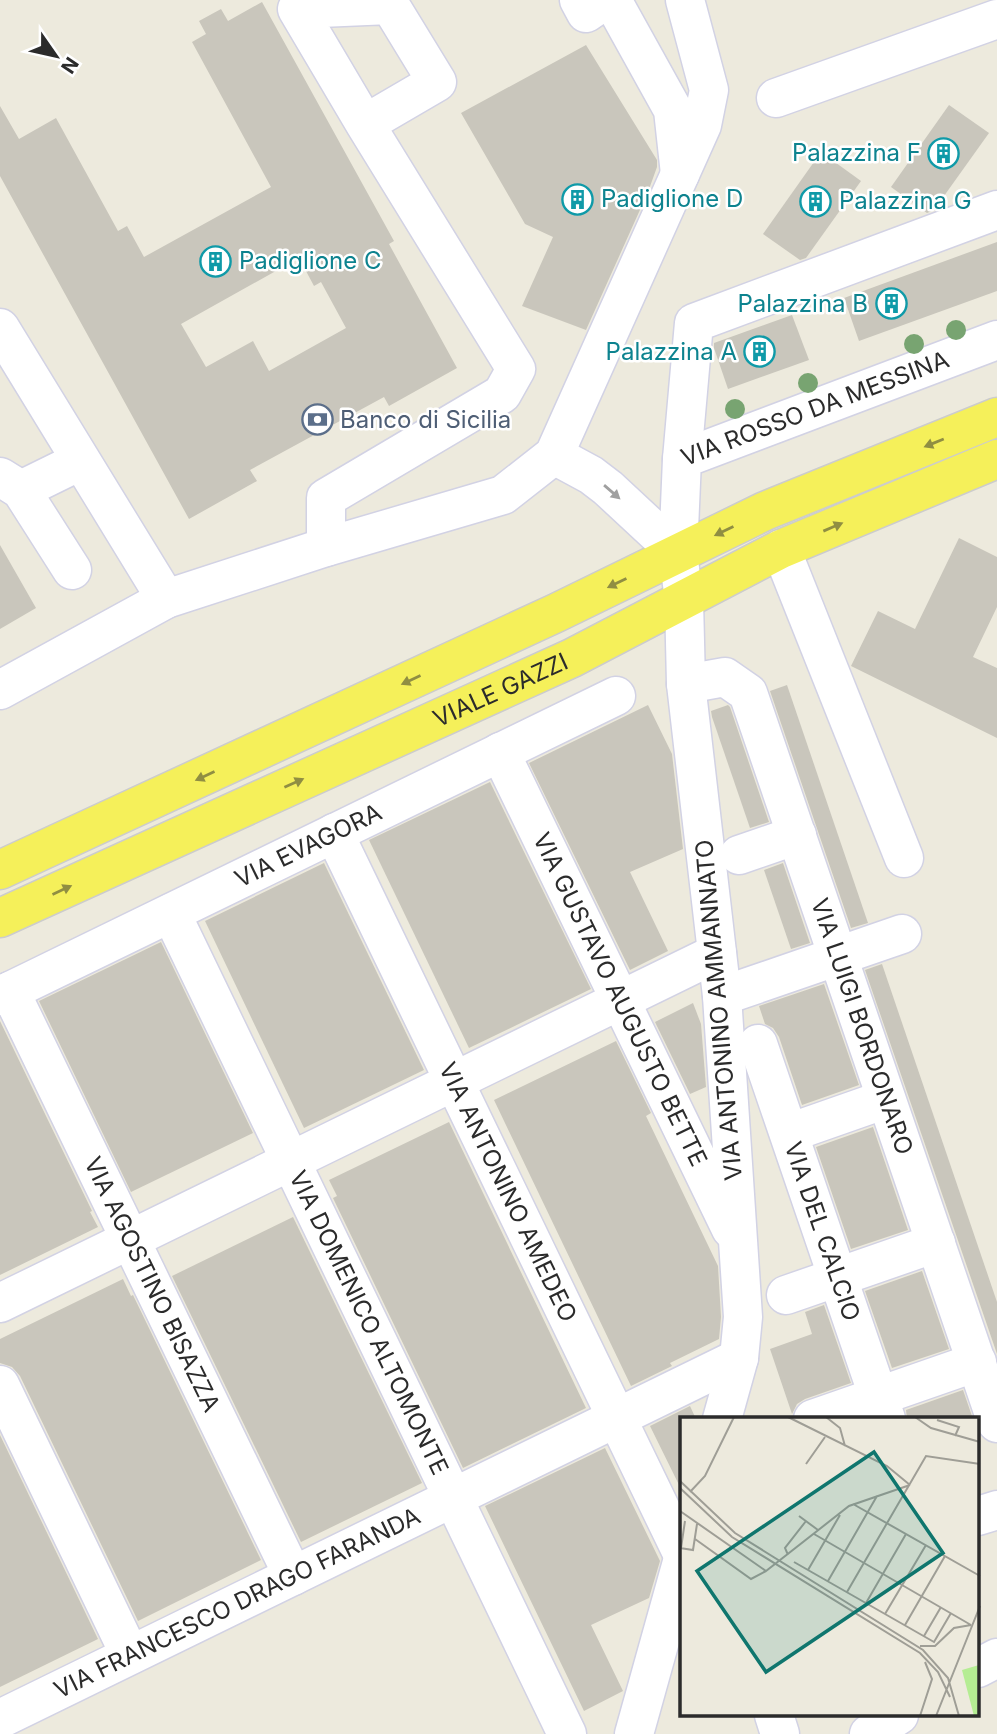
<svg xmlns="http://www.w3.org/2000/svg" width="997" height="1734" viewBox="0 0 997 1734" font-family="Inter,sans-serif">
<rect width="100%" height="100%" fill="#edeadd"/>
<g fill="#c9c6bc" fill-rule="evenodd">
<path d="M262,2l132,239 -5,3 68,124 -68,38 -5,-9 -134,73 7,11 -68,38 -189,-343v-70l19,33 37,-21 62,113 9,-5 17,31 127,-70 -79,-145 14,-8 -7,-13 22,-12 7,12zM299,258l15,28 7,-4 25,46 -77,43 -16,-30 -47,26 -25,-43z"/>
<path d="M586,45l71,115v7l-9,25 -62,138 -64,-24 31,-69 -28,-13 -64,-111z"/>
<path d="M949,105l40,28 -55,77 -7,3 -36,-26z"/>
<path d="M821,152l40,29 -55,77 -6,2 -37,-26z"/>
<path d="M997,242v49l-138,50 -15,-43z"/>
<path d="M792,315l17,45 -81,29 -14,-41v-5z"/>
<path d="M959,538l38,19v50l-24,50 24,11v70l-146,-72 27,-55 37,18z"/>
<path d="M0,545l36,63 -36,21z"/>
<path d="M787,685l81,238 -17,5 -81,-237z"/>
<path d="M648,705l24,49 11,95 -53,23 38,79 -38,19 -101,-207z"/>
<path d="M728,705l2,2 39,115 -19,6 -38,-111 -1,-6z"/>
<path d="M490,782l101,207 -122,59 -100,-208z"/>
<path d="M324,863l100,207 -120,58 -99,-207z"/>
<path d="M783,863l27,80 -19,6 -27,-79z"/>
<path d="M161,942l92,191 -122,59 -92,-191z"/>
<path d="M882,964l115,338v52l-132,-384z"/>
<path d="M824,984l35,101 -57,20 -23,-68 -6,-9 -8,-4 -6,-18z"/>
<path d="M693,1003l8,21 5,63 -16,7 -35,-72z"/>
<path d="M0,1021l92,190 -2,1 8,15 -98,48z"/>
<path d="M616,1041l35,72 -5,3 72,150 3,51 -2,22 -49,24 2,3 -41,20 -137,-286z"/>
<path d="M449,1122l137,286 -123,60 -130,-270 4,-2 -8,-16z"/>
<path d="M873,1127l35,103 -57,19 -35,-102z"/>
<path d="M293,1217l129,266 -121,59 -129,-266z"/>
<path d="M922,1271l27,78 -57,19 -27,-77z"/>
<path d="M123,1279l8,17 2,-1 128,265 -123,61 -118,-245 -8,-9 -12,-4v-24z"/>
<path d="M824,1305l27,78 -46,16 -8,5 -5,10 -22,-65 42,-15 -7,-22z"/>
<path d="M963,1390l10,29h-66l-1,-9z"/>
<path d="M690,1406l6,13h-14v72l-32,-65z"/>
<path d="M0,1435l98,204 -98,48z"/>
<path d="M605,1448l55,113 -11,37 -58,27 32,66 -39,20 -99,-205z"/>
</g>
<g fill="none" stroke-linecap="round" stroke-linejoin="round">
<defs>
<g id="minor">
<path d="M579,0l7,13 19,-13"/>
<path d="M612,0l61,110 7,64"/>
<path d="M776,98l221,-79"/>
<path d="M0,328l166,271"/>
<path d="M554,455l37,20 17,13 70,65"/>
<path d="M682,459l12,-136 303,-113"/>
<path d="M0,477l21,13 51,80"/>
<path d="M21,490l59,-29"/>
<path d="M326,547v-49l176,-104 14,-25 -151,-245 -68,-115 93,-4 47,77 -72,42"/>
<path d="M781,549l123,309"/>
<path id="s1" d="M686,684l39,-7 23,16 249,730"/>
<path d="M0,690l166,-91 160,-52 177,-52 51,-40 148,-330 7,-35 -24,-90"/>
<path id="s2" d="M500,752l231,477"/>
<path id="s3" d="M334,833l348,720"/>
<path d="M739,855l58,-20"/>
<path id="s4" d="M171,913l396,821"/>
<path id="s5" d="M10,991l283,585"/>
<path id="s6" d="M0,996l616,-300"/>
<path d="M722,996l180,-62"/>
<path id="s7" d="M758,1044l128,375"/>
<path d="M789,1133l97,-34"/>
<path d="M786,1295l150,-52"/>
<path d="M0,1303l717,-350"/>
<path d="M0,1385l130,270"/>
<path id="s8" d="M722,1419l17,-61 4,-41 -21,-321 -36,-312 -2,-84 -6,-47 4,-94 315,-119"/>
<path d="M813,1419l164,-57"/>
<path d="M978,1516l19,-6"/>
<path d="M978,1668l19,-10"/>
<path d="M774,1715l6,19"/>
<path id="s9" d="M0,1719l739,-361"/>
<path d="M634,1734l48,-172"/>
<path d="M869,1734l30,-19"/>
</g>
<g id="major">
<path d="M0,870l556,-257 209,-102 232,-94"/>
<path id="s10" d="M0,918l572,-260 209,-109 216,-90"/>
</g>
</defs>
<use href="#minor" stroke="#d2d2e4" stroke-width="41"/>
<use href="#major" stroke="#ccc" stroke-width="41"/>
<use href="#minor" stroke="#fff" stroke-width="38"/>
<use href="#major" stroke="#f5f05a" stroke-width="38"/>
</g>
<g fill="#78a471">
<circle cx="956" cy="330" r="10"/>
<circle cx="914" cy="344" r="10"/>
<circle cx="808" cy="383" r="10"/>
<circle cx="735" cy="409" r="10"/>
</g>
<defs><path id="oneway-solid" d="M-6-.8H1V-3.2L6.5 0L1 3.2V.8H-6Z" transform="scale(1.75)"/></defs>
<g fill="#908e42">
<use href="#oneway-solid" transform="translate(934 443) rotate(158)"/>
<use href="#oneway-solid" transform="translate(833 527) rotate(-23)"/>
<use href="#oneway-solid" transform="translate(724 531) rotate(154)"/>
<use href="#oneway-solid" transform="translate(617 583) rotate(154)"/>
<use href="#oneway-solid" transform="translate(411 680) rotate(155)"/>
<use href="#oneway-solid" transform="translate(205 776) rotate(155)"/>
<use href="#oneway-solid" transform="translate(294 783) rotate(-24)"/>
<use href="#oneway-solid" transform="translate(62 890) rotate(-25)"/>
</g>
<use fill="#a0a0a0" href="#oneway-solid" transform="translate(612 492) rotate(41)"/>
<defs>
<symbol id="building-ring" viewBox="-11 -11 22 22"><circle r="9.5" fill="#fff" stroke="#0f9aa8" stroke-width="1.5"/><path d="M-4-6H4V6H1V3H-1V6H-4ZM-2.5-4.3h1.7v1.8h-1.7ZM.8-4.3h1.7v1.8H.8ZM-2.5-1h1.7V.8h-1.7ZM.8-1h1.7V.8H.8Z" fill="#0f9aa8"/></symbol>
<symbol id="bank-ring" viewBox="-11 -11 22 22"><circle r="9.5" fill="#fff" stroke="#5c6f8a" stroke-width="1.5"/><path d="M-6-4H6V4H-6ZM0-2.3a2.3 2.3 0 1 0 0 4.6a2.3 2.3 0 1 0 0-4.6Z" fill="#5c6f8a"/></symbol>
</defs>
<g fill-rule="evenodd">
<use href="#building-ring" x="926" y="136" width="35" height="35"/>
<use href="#building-ring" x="560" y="182" width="35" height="35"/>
<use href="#building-ring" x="798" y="184" width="35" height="35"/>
<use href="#building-ring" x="198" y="244" width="35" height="35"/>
<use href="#building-ring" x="874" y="286" width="35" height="35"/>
<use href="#building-ring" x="742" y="334" width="35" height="35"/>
<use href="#bank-ring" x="300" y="402" width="35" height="35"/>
</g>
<g text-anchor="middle" stroke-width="5" stroke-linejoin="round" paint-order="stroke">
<g font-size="24" fill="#0d838f" stroke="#fff" text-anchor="end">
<text x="921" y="161">Palazzina F</text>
<text x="601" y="207" text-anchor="start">Padiglione D</text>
<text x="839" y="209" text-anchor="start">Palazzina G</text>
<text x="239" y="269" text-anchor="start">Padiglione C</text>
<text x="868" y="312">Palazzina B</text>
<text x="737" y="360">Palazzina A</text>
</g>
<g font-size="24" fill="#2b2b2b" stroke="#fff">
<text dy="8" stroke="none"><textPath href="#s8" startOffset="1108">VIA ROSSO DA MESSINA</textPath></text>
<text dy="8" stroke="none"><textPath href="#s10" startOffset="550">VIALE GAZZI</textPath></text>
<text dy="8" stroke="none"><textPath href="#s6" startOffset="343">VIA EVAGORA</textPath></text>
<text dy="8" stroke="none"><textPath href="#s2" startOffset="275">VIA GUSTAVO AUGUSTO BETTE</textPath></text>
<text transform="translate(719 1010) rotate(-95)" y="8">VIA ANTONINO AMMANNATO</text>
<text dy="8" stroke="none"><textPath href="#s1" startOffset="420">VIA LUIGI BORDONARO</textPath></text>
<text dy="8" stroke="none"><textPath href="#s3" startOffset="399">VIA ANTONINO AMEDEO</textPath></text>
<text dy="8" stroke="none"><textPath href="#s7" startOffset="198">VIA DEL CALCIO</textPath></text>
<text dy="8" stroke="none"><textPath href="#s5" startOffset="326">VIA AGOSTINO BISAZZA</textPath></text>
<text dy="8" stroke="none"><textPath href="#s4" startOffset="455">VIA DOMENICO ALTOMONTE</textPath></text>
<text dy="8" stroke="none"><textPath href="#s9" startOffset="264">VIA FRANCESCO DRAGO FARANDA</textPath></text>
</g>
<g font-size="24" fill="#4e5e75" stroke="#fff" text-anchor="start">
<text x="340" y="428">Banco di Sicilia</text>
</g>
</g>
<g transform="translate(680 1417)">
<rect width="299" height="299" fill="#edeadd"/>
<path d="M299,248v51h-5l-12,-46z" fill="#b5ed93"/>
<path fill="none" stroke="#9f9e96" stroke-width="2" d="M108,0l99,49 23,19M146,0l14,11 5,18M235,0l16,11 49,14M257,3l22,7 -4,9M126,47l19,-27M0,64l55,52 188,117 25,28 11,38M0,71l52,49 188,116 18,19 12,25M10,75l15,-16 29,-59M173,87l127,72M0,94l86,60 83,-65 61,-21M119,99l19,14M134,117l157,91M15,122l56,40 15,-8M0,131l13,2 4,-26M1,131l4,-27M108,138l-3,-7 21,-27M114,145l140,80 17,-29M128,153l32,-55M148,164l49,-85M167,175l79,-136 54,8M186,186l40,-69M205,197l41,-69M225,208l40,-69M244,219l17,-29M240,229h15l19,-18 17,-3M240,299l12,-37 -7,-17M256,299l44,-110"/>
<path fill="#0f766e" fill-opacity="0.15" stroke="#0f766e" stroke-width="3.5" d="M194,35l69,101 -177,119 -69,-101z"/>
<rect width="299" height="299" fill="none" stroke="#2b2b2b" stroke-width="3.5"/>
</g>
<g transform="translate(56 56) rotate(124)" stroke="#ffffff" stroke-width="5" paint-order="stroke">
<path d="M0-5L12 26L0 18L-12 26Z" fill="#2b2b2b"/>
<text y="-10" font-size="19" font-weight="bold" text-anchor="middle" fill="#2b2b2b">N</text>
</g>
</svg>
